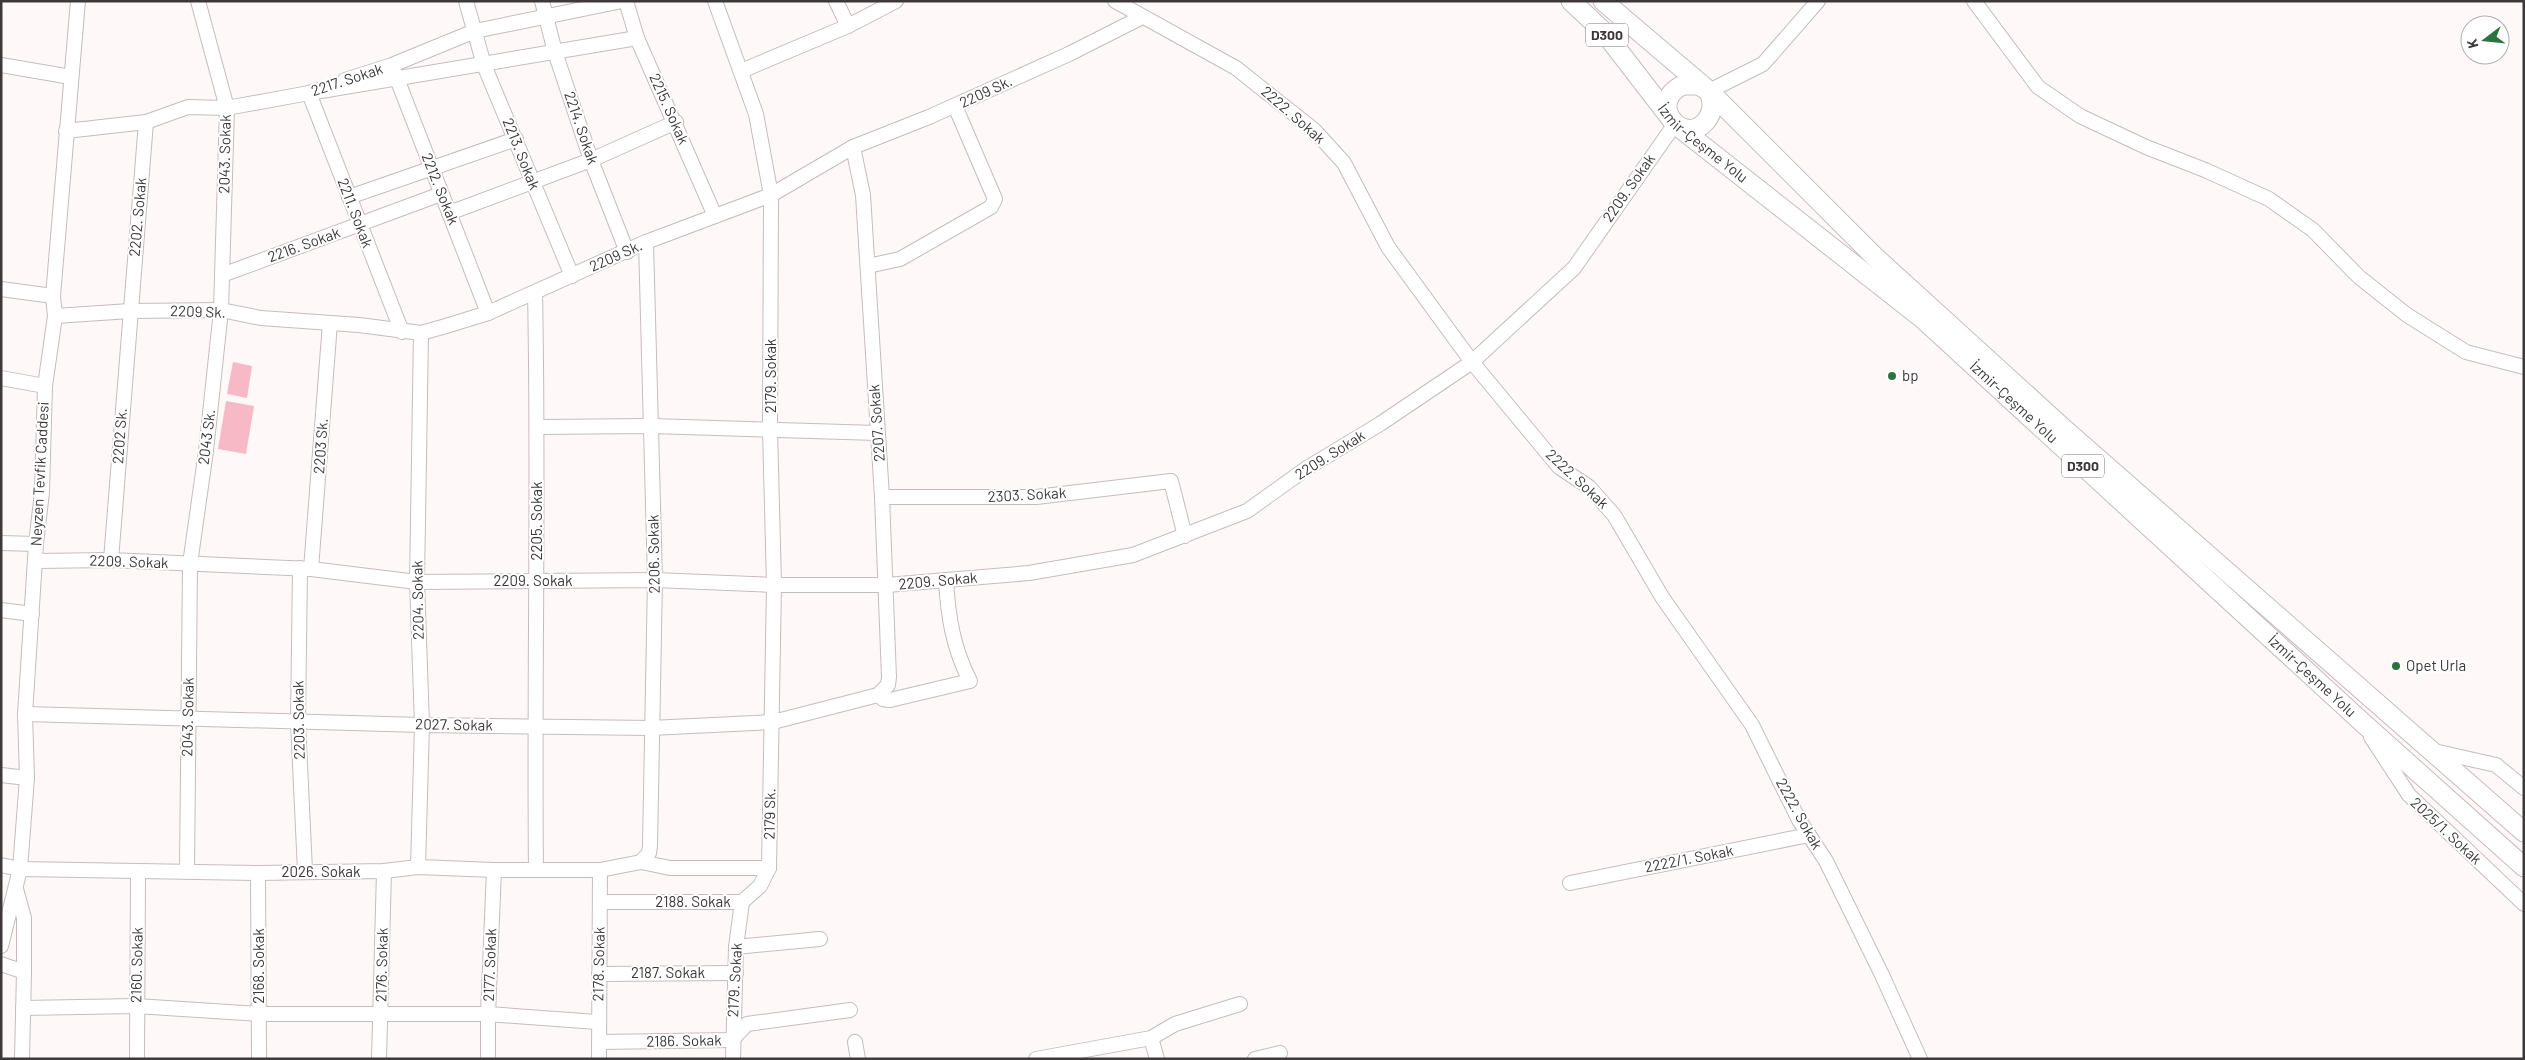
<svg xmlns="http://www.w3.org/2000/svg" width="2525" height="1060" viewBox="0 0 2525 1060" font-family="Barlow,sans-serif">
<rect width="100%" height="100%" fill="#fef8f9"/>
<g fill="#f7b9c5">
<path d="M233,362l19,4 -5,32 -20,-4z"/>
<path d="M226,401l28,5 -8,48 -28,-5z"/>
</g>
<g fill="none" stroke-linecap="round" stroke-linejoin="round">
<defs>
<g id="minor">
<path d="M466,1l18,64 88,211"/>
<path d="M542,1l13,51 36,108 36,92"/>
<path d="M626,1l11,37 78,178"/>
<path d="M836,1l12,25 48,-25"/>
<path d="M1115,1l121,67 78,62 30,33 44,84 84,115 87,105 30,20 25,28 48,82 90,128 47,95 27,41 56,114 38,84"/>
<path d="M1974,1l64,86 42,29 66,31 59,23 64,29 44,31 46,47 48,38 59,37 58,15"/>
<path d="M1,65l70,12"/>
<path d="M394,71l94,242"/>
<path d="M741,71l107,-45"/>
<path d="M345,80l47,-15 83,-34 147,-30"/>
<path d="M1709,91l54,-27 55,-63"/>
<path d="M66,131l80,-9 42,-15 39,1 82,-15 9,-3"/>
<path d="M349,197l167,-58"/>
<path d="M449,213l142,-53 85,-38"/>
<path d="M868,266l32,-7 91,-52 4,-8 -40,-93"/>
<path d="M222,275l219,-81"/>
<path d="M1,289l52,7"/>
<path d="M535,292c4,193 -1,385 1,578"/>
<path d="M55,316l75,-5 91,-1 40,8 98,7 62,8 25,-7 42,-13 158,-71 125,-47 82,-48 76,-30 140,-63 73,-37"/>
<path d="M402,332l-93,-239 328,-55"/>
<path d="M1,378l44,8"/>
<path d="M538,427l113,-1 226,7"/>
<path d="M882,497h154l135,-16 14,55"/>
<path d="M1,543l35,1"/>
<path d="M111,560l35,-438"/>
<path d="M35,561l76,-1 200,9 106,13 238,-2 119,5h113l142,-12 104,-18 114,-44 60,-43 73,-44 92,-62 102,-94 101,-144"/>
<path d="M300,568l-2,154 7,149"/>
<path d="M311,569l19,-246"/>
<path d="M1,610l31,4"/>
<path d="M878,695l5,4 7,1 80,-19c-17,-33 -22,-65 -24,-101"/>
<path d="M25,714l397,11 229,3 122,-6 105,-27 10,-10 1,-8 -7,-180 -19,-302 -10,-48"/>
<path d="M2371,737l38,58 115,109"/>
<path d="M2434,751l62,14 28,23"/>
<path d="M1,775l26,3"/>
<path d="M641,862l8,-9 1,-7 5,-266 -9,-338"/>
<path d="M641,862l29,6h99"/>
<path d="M1,865l19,4 238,4 126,-2 34,-4 76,3h106l41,-8"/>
<path d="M418,867l4,-142 -5,-143 4,-249"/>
<path d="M187,871l3,-307 16,-113 15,-141 6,-202 -29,-107"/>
<path d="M258,873l1,186"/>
<path d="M1570,883l239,-48"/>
<path d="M16,889l8,29v54"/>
<path d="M600,902h142l18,-16 9,-18 5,-283 -4,-156 1,-234 -15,-81 -41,-113"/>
<path d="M1,946l19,-77 7,-91 -2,-64 11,-170 6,-52 3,-106 10,-70 -2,-20 25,-295"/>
<path d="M736,947l84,-8"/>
<path d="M1,964l23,8 -2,87"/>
<path d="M599,974l137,-1"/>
<path d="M23,1008l113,-2 123,8h229l109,8"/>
<path d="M1151,1038l6,21"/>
<path d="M599,1042l133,-2 15,-16 103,-14"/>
<path d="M855,1042l3,17"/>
<path d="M137,1059l1,-187"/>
<path d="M379,1059l5,-188"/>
<path d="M488,1059v-45l6,-144"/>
<path d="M599,1059l1,-189"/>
<path d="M733,1059l3,-112 6,-45"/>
<path d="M1036,1059l115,-21 24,-14 65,-20"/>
<path d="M1255,1059l25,-6"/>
</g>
<g id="highway">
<path id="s1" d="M1571,1l33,31 71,92 248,195 440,404 161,144"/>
<path d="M1603,1l106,90 165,165 189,172 461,404"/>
<path d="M1683,85h15l11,6c4,11 5,20 -3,30 -22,27 -61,-18 -23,-36z"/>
</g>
</defs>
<use href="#minor" stroke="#c6bcbd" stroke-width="16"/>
<use href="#highway" stroke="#c6bcbd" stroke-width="21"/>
<use href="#minor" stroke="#fff" stroke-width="14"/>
<use href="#highway" stroke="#fff" stroke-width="19"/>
</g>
<g fill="#2b7442" stroke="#fff" stroke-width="2">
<circle cx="1892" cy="376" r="5"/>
<circle cx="2396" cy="666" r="5"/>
</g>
<g text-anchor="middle" stroke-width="4" stroke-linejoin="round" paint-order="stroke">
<g fill="#fff" stroke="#777475" stroke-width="1">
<rect x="1586" y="23.5" width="42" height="23" rx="4"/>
<rect x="2062" y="454.5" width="42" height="23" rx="4"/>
</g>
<g font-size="14" font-weight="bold" fill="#3d393a">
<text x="1607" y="40">D300</text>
<text x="2083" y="471">D300</text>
</g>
<g font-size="15" fill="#3d393a" stroke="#fff">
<text transform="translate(347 80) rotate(-18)" y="5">2217. Sokak</text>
<text transform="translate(986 92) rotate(-25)" y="5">2209 Sk.</text>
<text transform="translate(669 109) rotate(66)" y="5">2215. Sokak</text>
<text transform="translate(1293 115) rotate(41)" y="5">2222. Sokak</text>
<text transform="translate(581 128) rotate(71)" y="5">2214. Sokak</text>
<text dy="5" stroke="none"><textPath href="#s1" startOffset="195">İzmir-Çeşme Yolu</textPath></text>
<text transform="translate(225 154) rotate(-89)" y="5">2043. Sokak</text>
<text transform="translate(521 154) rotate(68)" y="5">2213. Sokak</text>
<text transform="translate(1629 188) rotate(-55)" y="5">2209. Sokak</text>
<text transform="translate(440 189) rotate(68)" y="5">2212. Sokak</text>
<text transform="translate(355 213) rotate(69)" y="5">2211. Sokak</text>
<text transform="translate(138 217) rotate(-85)" y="5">2202. Sokak</text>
<text transform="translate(304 245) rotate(-20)" y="5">2216. Sokak</text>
<text transform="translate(616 256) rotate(-24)" y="5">2209 Sk.</text>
<text transform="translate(198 312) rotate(2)" y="5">2209 Sk.</text>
<text transform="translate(771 376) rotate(-90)" y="5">2179. Sokak</text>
<text dy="5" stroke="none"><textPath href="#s1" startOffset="600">İzmir-Çeşme Yolu</textPath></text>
<text transform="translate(877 423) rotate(-94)" y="5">2207. Sokak</text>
<text transform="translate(120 436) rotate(-86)" y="5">2202 Sk.</text>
<text transform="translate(207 437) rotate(-83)" y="5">2043 Sk.</text>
<text transform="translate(321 446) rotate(-86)" y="5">2203 Sk.</text>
<text transform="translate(1330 455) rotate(-32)" y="5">2209. Sokak</text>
<text transform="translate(40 474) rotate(-87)" y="5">Neyzen Tevfik Caddesi</text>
<text transform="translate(1577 479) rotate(43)" y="5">2222. Sokak</text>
<text transform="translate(1027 495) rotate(-3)" y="5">2303. Sokak</text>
<text transform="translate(537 521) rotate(-90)" y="5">2205. Sokak</text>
<text transform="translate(654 554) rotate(-91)" y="5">2206. Sokak</text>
<text transform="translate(129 562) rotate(2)" y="5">2209. Sokak</text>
<text x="533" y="586">2209. Sokak</text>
<text transform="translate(938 581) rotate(-5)" y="5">2209. Sokak</text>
<text transform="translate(418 600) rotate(-91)" y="5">2204. Sokak</text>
<text dy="5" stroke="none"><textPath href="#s1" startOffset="1005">İzmir-Çeşme Yolu</textPath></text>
<text transform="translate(188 717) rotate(-89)" y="5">2043. Sokak</text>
<text transform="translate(299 720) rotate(-91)" y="5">2203. Sokak</text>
<text transform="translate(454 725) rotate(1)" y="5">2027. Sokak</text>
<text transform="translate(770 814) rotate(-89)" y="5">2179 Sk.</text>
<text transform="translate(1799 814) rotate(61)" y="5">2222. Sokak</text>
<text transform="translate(2446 831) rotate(43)" y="5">2025/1. Sokak</text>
<text transform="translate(1689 859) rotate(-11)" y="5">2222/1. Sokak</text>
<text x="321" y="877">2026. Sokak</text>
<text x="693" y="907">2188. Sokak</text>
<text transform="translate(599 964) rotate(-89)" y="5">2178. Sokak</text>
<text transform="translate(137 965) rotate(-89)" y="5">2160. Sokak</text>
<text transform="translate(382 965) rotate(-89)" y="5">2176. Sokak</text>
<text transform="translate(490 965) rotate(-88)" y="5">2177. Sokak</text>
<text transform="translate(259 966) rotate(-90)" y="5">2168. Sokak</text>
<text x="668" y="978">2187. Sokak</text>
<text transform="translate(735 980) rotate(-87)" y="5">2179. Sokak</text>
<text transform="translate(684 1041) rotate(-1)" y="5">2186. Sokak</text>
</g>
<g font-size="15" fill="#3d393a" stroke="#fff" text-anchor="start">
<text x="1902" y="381">bp</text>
<text x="2406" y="671">Opet Urla</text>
</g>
</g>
<rect width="2525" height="1060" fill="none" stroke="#3d393a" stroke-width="5"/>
<g transform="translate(2485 40) rotate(254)"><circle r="24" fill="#ffffff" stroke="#b1b0b0"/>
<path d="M0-4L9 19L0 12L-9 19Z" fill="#2b7442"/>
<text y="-8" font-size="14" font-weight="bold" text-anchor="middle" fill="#3d393a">K</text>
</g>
</svg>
